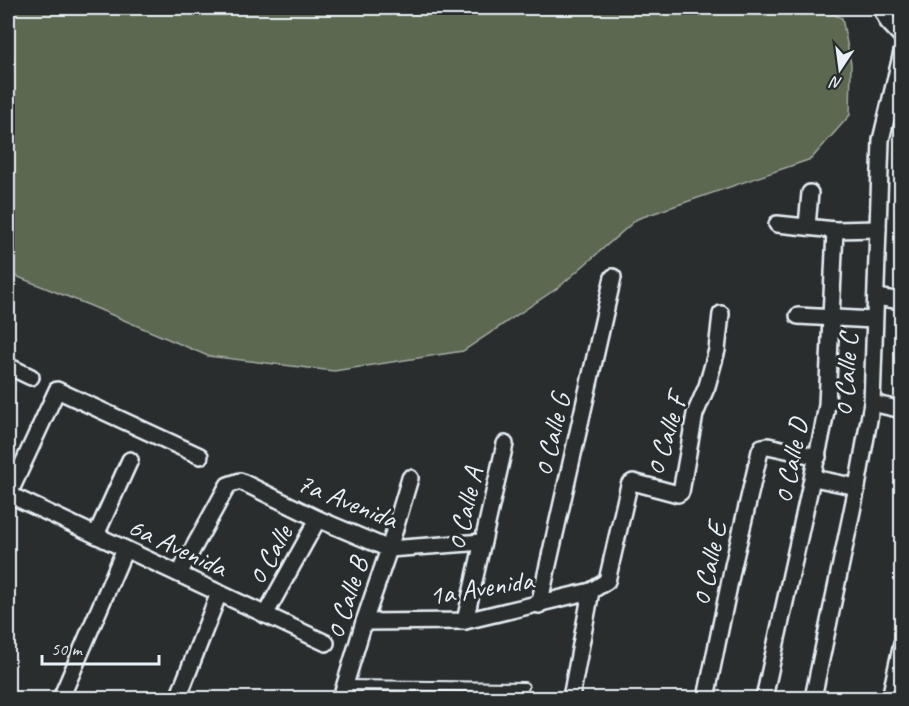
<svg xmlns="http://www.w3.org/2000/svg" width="909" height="706" viewBox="0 0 909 706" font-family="Caveat,sans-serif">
<rect width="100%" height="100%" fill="#2a2d2e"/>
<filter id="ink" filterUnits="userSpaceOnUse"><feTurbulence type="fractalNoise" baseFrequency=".0167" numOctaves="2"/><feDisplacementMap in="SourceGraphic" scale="12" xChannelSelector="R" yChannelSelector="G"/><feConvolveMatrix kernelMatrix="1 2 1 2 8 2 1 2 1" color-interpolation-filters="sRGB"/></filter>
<g filter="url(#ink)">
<path fill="#5b674f" stroke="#a2aca4" stroke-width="1.5" d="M8,8h407l11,2 15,-2h379l22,10 9,46 -1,51 -39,44 -174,60 -78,68 -96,64 -129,20 -126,-15 -117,-50 -83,-33z"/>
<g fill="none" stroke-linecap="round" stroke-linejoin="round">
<defs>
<path id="lane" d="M346,685l178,2"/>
<g id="street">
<path d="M881,8l7,14 14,15"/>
<path d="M777,224l58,6 43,-1"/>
<path d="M807,226l3,-33"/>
<path d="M876,297l26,4"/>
<path d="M798,316l76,4"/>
<path d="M8,366l23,11"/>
<path d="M872,403l30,7"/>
<path d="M814,478l43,9"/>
<path d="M8,494l318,149"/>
<path d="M9,494l48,-104 143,66"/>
<path d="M96,535l34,-75"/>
<path d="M179,574l49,-89 12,-4 78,38 71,30 94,-7"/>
<path d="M539,605l74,-328"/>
<path d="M265,615l53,-96"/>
<path d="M465,621l40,-177"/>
<path d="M364,622l101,-1 126,-30 16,-10 22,-96 4,-3 45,12 3,-2 14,-78 12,-28 10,-36 4,-36"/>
<path d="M61,698l64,-149"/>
<path d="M178,698l41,-105"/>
<path d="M341,698l23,-76 25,-73 21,-71"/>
<path d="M571,698l20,-107"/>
<path d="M706,698l27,-132 27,-115 2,-4 6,-1 50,11"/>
<path d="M764,698l58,-265 5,-28 8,-175"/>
<path d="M813,698l44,-211 15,-84 9,-263 21,-88"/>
<path d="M890,698l12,-55"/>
</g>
</defs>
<use href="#lane" stroke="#e8f1f8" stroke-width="12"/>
<use href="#street" stroke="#e8f1f8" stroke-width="20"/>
<use href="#lane" stroke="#2a2d2e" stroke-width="8"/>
<use href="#street" stroke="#2a2d2e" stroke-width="15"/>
</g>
</g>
<g text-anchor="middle" stroke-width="6" stroke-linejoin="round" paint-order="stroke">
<g font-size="28" fill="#e8f1f8" stroke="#2a2d2e">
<text transform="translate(845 375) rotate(-86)" y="10">0 Calle C</text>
<text transform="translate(551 435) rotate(-77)" y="10">0 Calle G</text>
<text transform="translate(665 435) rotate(-73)" y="10">0 Calle F</text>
<text transform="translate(790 461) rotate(-79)" y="10">0 Calle D</text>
<text transform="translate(348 500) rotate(22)" y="10">7a Avenida</text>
<text transform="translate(464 509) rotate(-77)" y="10">0 Calle A</text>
<text transform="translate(178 546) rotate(25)" y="10">6a Avenida</text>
<text transform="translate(269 555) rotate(-61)" y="10">0 Calle</text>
<text transform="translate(708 564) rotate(-78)" y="10">0 Calle E</text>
<text transform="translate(481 587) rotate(-9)" y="10">1a Avenida</text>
<text transform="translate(346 598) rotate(-72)" y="10">0 Calle B</text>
</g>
</g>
<rect width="909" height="706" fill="none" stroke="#2a2d2e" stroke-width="30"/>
<rect x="15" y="15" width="879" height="676" fill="none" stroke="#e8f1f8" stroke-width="2" filter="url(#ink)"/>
<g transform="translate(840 69) rotate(193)" stroke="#2a2d2e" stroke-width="4.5" paint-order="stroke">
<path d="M0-4.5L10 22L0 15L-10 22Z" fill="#e8f1f8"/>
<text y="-9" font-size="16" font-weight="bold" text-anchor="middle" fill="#e8f1f8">N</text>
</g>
<path d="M42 655v9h117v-9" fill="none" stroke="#e8f1f8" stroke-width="3"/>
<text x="51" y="655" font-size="18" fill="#e8f1f8" stroke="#2a2d2e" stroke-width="4.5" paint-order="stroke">50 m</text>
</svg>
